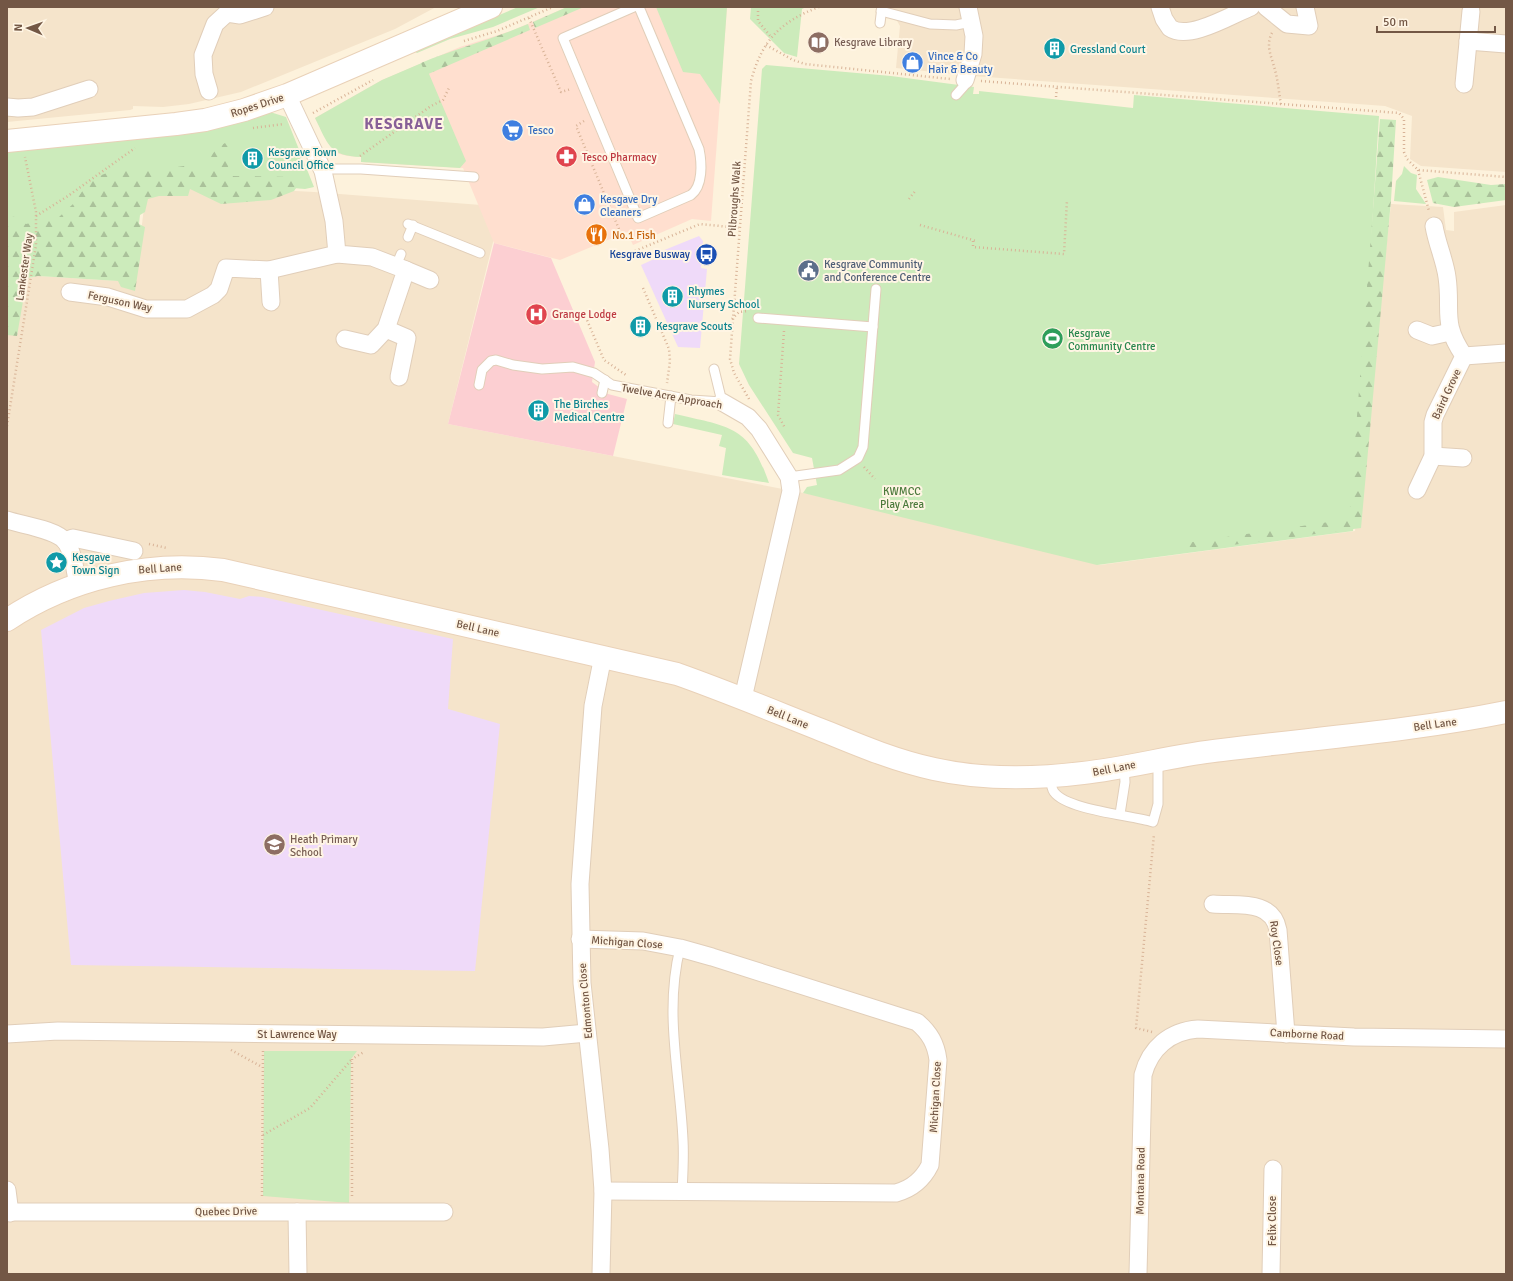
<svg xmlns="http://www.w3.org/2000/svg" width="1513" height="1281" viewBox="0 0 1513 1281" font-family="Signika,sans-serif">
<defs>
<pattern id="forest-firs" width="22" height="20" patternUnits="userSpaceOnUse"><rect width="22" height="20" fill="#ccebbb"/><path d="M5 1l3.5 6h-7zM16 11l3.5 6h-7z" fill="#aac19a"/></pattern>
</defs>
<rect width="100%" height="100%" fill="#fdf2dc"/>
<g fill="#f5e4cb">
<path d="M7,7h429l-41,22 -154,63 -52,12 -26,3 -30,-1v3l-3,1 -123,12z"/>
<path d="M889,7h617v165l-85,-6 -11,-7 2,-43 -27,-10 -413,-30 -76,-8 4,-42z"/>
<path d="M147,183l167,9 167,13 13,33 -46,186 371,72 281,69 255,-34 36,-327 52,3 3,23 8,1v-19l52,-7v1069h-1499v-993l31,-5 97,6z"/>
</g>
<path fill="#ffdfcf" d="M567,7h160l-16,214 -19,-2 -59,26 -6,-13 -67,28 -66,-17 -31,-75 -102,-6v-5l-13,-1 -12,-3 -9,-12 -12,-23 67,-38 78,-33 51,-16z"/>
<g fill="#efdaf9">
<path d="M699,236l4,5 -2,27 6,1 -7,79 -22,-1 -37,-82 22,-10 -1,-4z"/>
<path d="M184,590l21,2 35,7 9,-3 14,1 190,42 -5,70 52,15 -25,247 -404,-6 -30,-335 43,-22 25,-7 35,-8z"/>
</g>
<path fill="#fccfd2" d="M494,243l57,15 44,104 -3,20 16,12 19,5 -14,57 -165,-32z"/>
<g fill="#ccebbb">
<path d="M518,7h22l-47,20 -43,12 -33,14 -3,-2z"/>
<path d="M656,7h71l-7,97 -20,-30 -17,-2z"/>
<path d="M751,7h55l-4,2 -5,48 -13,-4 -34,-34z"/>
<path d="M424,62l42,99 -6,7 -99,-6v-5c-32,-1 -33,-13 -46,-39l67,-38z"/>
<path d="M766,65l125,11 83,11 -1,7h6v-3l154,17 1,-13 245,21 -26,415 -256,34 -294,-72 4,-6 10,-2 -5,-27 -19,-5 -44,-68 -10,-21 23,-295z"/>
<path d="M270,112l16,5 28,70 -9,2 -147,-12 -57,46 -94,7v-81z"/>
<path d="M1404,166l7,7 6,2 -1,14 10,15 -32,-3 2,-20 6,-7z"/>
<path d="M675,414c55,13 74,11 94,69l-47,-8 4,-27 -7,-2 3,-11 -49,-11z"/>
<path d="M264,1051h93l-6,8 -2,144 -86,-7z"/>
</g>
<g fill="url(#forest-firs)">
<path d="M567,7h17l-49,21 -2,-6z"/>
<path d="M528,24l2,6 -104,45 -5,-12c35,-15 72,-24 107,-39z"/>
<path d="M1380,119l16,1 -5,80 -30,328 -175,23v-8l163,-24z"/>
<path d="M225,143l4,6 -1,25 4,2 61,1 6,1 2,3 -7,10 -23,9 -50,4 -31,-15 -2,7h-29l-11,3 -3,13 -5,3 -1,9 6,3 -10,64 -14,-4 -3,-6 -80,-5 -11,2 -10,58 -10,-1v-119l8,1 11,7 33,-7 14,-13 13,-18 13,-10 13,-5 44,-1 35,-5 4,9h11c3,-15 6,-24 19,-31z"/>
<path d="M1438,177l53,8 15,-1v16l-52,7 -21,-4 -6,-23z"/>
</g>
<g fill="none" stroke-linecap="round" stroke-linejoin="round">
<defs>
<g id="lane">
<path d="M634,7l-71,31 75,180 53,-23c12,-9 11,-32 8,-46l-60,-142"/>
<path d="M881,11l49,13 26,1 15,-3"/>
<path d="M880,23l2,-16"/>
<path d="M956,95l8,-9 1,-6"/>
<path d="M323,171l7,-2h31l113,8"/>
<path d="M408,224l72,29"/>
<path d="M408,237l5,-12"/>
<path d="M396,266l5,-12"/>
<path d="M758,318l115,9"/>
<path d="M479,385l3,-15 9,-9 5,-1 17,5 29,4 31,-2 21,6 18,12 79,15 31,2 -8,-33"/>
<path d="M602,393l3,-13"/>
<path d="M668,423l3,-27"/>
<path d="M789,477l50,-7 19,-12 5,-11 13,-158"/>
<path d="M1051,777c0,4 0,11 3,15 13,18 76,23 99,30l5,-18v-43"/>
<path d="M1120,814l5,-32 -1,-16"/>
<path d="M680,948c-16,65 0,126 3,192 1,17 0,34 -1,52"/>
</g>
<g id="street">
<path d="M1160,7l4,12 6,9c19,13 61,-13 81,-21"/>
<path d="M1266,7l21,17 22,2 -4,-19"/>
<path d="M1468,41l38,3"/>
<path d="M965,80l8,-26 1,-18 -6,-29"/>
<path d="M1464,84l7,-73"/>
<path d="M209,91l-5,-17 -1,-19 12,-31 12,-11 13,2 25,-8"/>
<path d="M287,95l36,76 11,50 3,33 35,3 34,13 -20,59 -15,16 -26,-6"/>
<path d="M7,107l11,1 15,-1 56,-18"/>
<path d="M269,270l2,32"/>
<path d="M406,270l24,10"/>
<path d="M70,292l38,5 38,12h41l26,-14 6,-6 7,-21 43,2 68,-16"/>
<path d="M386,329l21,9 -8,39"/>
<path d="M1417,330l15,6 18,-4"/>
<path d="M1464,356l42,-3"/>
<path d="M722,402l26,15 11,12 30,48 2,14 -48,207"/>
<path d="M1433,456l30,2"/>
<path d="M1417,490l16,-34v-34l2,-7 29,-59c-23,-34 -12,-44 -17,-79 -2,-16 -10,-33 -13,-51"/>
<path d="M7,520c15,5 48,9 58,21 9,11 10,31 13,44"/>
<path d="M65,541l8,-3 61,13"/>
<path d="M1213,904c25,2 59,-5 65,26l8,104"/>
<path d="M580,939l63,2 37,7 32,9 205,65c13,11 19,22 21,38l-8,105c-7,14 -19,24 -34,28l-293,-2"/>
<path d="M7,1034l51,-3 485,6 44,-4"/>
<path d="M7,1190l3,23"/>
<path d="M7,1212h437"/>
<path d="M297,1212l1,62"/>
<path d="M601,1274l2,-83 -3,-42 -18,-166 -2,-99 13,-178 10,-50"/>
<path d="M1138,1274l5,-199c7,-27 27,-44 55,-46l156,8 152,2"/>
<path d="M1271,1274l2,-105"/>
</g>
<g id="secondary">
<path d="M7,141l169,-17 29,-4 39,-10 43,-15 204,-88"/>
<path d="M7,620c63,-42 141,-60 216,-50l454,104c51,18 101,39 152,59 34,14 68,28 105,36 49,11 99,10 149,4 46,-5 92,-18 139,-23 95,-12 190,-19 284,-38"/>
</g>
</defs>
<use href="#lane" stroke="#e1ceb9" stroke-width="11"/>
<use href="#street" stroke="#e1ceb9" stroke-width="19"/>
<use href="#secondary" stroke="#e9d1b8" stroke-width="24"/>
<g stroke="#d8b397" stroke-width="2.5" stroke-dasharray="1 3" stroke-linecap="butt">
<path d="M758,7v14l13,16"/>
<path d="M529,18l32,74 10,-3"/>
<path d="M1272,33c-7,12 0,25 3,37 3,11 4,23 6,35"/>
<path d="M464,41l33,-10 56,-24"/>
<path d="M766,45l27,15 12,4 145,15"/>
<path d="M981,81l418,32 5,6v33l3,7 11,11 88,7"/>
<path d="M1056,97l1,-11"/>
<path d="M313,113l60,-33"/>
<path d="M584,121l-8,5 45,108"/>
<path d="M253,128l31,-4"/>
<path d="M360,156l71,-50 12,-6 7,-14"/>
<path d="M1418,170l11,41"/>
<path d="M909,199l7,-9"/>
<path d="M36,216l32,-20 67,-48"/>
<path d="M920,225l56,16"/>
<path d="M973,241v6l91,7 3,-54"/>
<path d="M635,251l65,-27 40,4"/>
<path d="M643,288l26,61 1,12 -3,22"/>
<path d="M584,313l20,47 22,15"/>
<path d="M732,319l7,-7 9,-1"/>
<path d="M784,331l-6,84 7,13"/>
<path d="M749,399l-15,-26 -4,-14 21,-278c11,-41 29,-59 68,-74"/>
<path d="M7,426l29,-181v-33l-11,-55"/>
<path d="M864,467l11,12"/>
<path d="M149,544l18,4"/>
<path d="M1152,1032l-16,-4 18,-194"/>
<path d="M231,1050l31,17"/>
<path d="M263,1135l47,-27 42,-49"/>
<path d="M262,1196l1,-147"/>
<path d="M352,1196v-137l12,-7"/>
</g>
<use href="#lane" stroke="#fff" stroke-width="9"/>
<use href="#street" stroke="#fff" stroke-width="17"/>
<use href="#secondary" stroke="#fff" stroke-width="22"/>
</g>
<defs>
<symbol id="library-disc" viewBox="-11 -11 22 22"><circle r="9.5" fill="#8d6e63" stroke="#fff5e4"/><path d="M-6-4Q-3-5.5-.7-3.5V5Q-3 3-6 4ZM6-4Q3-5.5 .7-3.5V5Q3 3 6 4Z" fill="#fff"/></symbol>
<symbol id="building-disc" viewBox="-11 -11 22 22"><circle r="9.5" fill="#0f9aa8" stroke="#fff5e4"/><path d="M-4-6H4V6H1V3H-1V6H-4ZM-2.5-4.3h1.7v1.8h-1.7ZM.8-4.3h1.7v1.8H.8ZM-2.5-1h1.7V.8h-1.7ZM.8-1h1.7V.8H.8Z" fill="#fff"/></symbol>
<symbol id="shop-disc" viewBox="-11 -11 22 22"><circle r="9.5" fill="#3f7fe0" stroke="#fff5e4"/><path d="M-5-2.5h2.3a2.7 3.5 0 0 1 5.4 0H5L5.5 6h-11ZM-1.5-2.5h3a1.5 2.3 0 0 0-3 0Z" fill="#fff"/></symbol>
<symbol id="supermarket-disc" viewBox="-11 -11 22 22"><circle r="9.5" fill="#3f7fe0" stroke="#fff5e4"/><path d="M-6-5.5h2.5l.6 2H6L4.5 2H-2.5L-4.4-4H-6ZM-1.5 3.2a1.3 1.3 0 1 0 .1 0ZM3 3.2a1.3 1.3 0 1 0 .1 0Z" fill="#fff"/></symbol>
<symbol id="pharmacy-disc" viewBox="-11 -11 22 22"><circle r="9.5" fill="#e0444e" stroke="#fff5e4"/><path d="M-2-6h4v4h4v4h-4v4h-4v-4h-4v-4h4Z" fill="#fff"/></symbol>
<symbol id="restaurant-disc" viewBox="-11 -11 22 22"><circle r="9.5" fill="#e8710a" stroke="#fff5e4"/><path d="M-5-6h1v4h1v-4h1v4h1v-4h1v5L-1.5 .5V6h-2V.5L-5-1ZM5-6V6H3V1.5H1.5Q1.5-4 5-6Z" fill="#fff"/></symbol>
<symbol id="bus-disc" viewBox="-11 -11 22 22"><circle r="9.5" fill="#1a4fb4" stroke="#fff5e4"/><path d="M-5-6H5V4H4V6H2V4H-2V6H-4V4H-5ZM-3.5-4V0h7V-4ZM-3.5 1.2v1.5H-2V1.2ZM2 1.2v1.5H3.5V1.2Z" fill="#fff"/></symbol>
<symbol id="civic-disc" viewBox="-11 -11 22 22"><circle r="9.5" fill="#5c6f8a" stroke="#fff5e4"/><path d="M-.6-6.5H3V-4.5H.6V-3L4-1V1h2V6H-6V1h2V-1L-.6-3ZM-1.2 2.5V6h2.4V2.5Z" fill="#fff"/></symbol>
<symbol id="hospital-disc" viewBox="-11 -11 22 22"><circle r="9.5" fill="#e0444e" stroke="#fff5e4"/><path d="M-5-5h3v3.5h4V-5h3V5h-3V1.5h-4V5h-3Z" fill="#fff"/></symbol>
<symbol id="stadium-disc" viewBox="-11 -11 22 22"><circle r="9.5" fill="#2e9e5b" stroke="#fff5e4"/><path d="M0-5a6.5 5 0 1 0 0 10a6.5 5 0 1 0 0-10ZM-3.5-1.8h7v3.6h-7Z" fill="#fff"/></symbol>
<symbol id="sight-disc" viewBox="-11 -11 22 22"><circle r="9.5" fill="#0f9aa8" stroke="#fff5e4"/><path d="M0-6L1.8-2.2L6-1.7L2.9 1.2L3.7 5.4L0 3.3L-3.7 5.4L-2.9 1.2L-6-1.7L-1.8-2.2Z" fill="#fff"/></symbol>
<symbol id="school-disc" viewBox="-11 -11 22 22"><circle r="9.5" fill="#8d6e63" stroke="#fff5e4"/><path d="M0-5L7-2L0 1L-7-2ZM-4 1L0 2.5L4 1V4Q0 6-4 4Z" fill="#fff"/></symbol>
</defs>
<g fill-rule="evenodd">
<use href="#library-disc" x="806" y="30" width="25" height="25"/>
<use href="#building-disc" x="1042" y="36" width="25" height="25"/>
<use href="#shop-disc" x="900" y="50" width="25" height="25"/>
<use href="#supermarket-disc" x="500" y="118" width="25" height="25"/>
<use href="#pharmacy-disc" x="554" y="144" width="25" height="25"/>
<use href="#building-disc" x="240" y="146" width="25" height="25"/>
<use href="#shop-disc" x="572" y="192" width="25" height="25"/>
<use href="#restaurant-disc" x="584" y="222" width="25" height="25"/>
<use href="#bus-disc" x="694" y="242" width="25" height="25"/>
<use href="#civic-disc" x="796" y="258" width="25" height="25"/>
<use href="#building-disc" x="660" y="284" width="25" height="25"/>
<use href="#hospital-disc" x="524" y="302" width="25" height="25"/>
<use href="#building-disc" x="628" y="314" width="25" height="25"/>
<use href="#stadium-disc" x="1040" y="326" width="25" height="25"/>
<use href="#building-disc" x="526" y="398" width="25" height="25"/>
<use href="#sight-disc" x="44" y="550" width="25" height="25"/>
<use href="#school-disc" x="262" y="832" width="25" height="25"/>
</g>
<g text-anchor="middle" stroke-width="4" stroke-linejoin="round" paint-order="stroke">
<g font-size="11" fill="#785e54" stroke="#fff5e4" text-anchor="start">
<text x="834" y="46">Kesgrave Library</text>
<text x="290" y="843">Heath Primary<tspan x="290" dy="13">School</tspan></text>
</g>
<g font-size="11" fill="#0d838f" stroke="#fff5e4" text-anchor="start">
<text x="1070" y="53">Gressland Court</text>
<text x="268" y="156">Kesgrave Town<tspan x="268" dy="13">Council Office</tspan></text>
<text x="688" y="295">Rhymes<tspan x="688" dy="13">Nursery School</tspan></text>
<text x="656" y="330">Kesgrave Scouts</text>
<text x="554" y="408">The Birches<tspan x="554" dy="13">Medical Centre</tspan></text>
<text x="72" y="561">Kesgave<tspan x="72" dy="13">Town Sign</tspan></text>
</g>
<g font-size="11" fill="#366cbe" stroke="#fff5e4" text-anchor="start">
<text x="928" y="60">Vince &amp; Co<tspan x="928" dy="13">Hair &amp; Beauty</tspan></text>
<text x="528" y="134">Tesco</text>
<text x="600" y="203">Kesgave Dry<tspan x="600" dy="13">Cleaners</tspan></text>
</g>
<g font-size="11" fill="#735745" stroke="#fff5e4">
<text transform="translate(257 105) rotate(-18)" y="4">Ropes Drive</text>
<text transform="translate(734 199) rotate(-86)" y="4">Pilbroughs Walk</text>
<text transform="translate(24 267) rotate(-82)" y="4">Lankester Way</text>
<text transform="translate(120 301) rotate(12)" y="4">Ferguson Way</text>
<text transform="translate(1446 394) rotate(-65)" y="4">Baird Grove</text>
<text transform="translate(672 396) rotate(10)" y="4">Twelve Acre Approach</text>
<text transform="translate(160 568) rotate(-4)" y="4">Bell Lane</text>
<text transform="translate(478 628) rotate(13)" y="4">Bell Lane</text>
<text transform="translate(788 717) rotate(22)" y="4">Bell Lane</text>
<text transform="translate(1435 724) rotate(-8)" y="4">Bell Lane</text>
<text transform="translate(1114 768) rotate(-11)" y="4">Bell Lane</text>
<text transform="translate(627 942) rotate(4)" y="4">Michigan Close</text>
<text transform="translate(1277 943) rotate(82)" y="4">Roy Close</text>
<text transform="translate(585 1001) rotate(-95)" y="4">Edmonton Close</text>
<text x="297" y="1038">St Lawrence Way</text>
<text transform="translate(1307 1034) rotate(3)" y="4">Camborne Road</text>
<text transform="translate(935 1097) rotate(-87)" y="4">Michigan Close</text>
<text transform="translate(1140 1181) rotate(-89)" y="4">Montana Road</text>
<text transform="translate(226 1211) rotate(-1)" y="4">Quebec Drive</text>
<text transform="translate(1272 1221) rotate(-90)" y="4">Felix Close</text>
</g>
<g font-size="11" fill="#be3a42" stroke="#fff5e4" text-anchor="start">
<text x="582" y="161">Tesco Pharmacy</text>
<text x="552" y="318">Grange Lodge</text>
</g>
<g font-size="11" fill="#c56008" stroke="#fff5e4" text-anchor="start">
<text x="612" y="239">No.1 Fish</text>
</g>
<g font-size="11" fill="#164399" stroke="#fff5e4" text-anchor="end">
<text x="690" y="258">Kesgrave Busway</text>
</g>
<g font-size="11" fill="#4e5e75" stroke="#fff5e4" text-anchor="start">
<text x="824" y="268">Kesgrave Community<tspan x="824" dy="13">and Conference Centre</tspan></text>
</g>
<g font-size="11" fill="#27864d" stroke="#fff5e4" text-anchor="start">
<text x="1068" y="337">Kesgrave<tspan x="1068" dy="13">Community Centre</tspan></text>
</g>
<g font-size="11" fill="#4c7a3c" stroke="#fff5e4">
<text x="902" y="495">KWMCC<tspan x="902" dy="13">Play Area</tspan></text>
</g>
<g font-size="15" font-weight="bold" letter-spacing="1" fill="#875f97" stroke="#fff5e4">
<text x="404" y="129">KESGRAVE</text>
</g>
</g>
<rect width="1513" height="1281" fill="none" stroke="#735745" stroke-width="16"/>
<g transform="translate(28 28) rotate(272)" stroke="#fff5e4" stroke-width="3" paint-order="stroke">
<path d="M0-3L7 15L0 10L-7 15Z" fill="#735745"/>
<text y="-6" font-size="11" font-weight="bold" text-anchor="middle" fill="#735745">N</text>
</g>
<path d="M1377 26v6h118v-6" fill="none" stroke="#735745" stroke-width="2"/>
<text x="1383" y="26" font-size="12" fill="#735745" stroke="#fff5e4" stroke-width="3" paint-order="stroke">50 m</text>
</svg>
